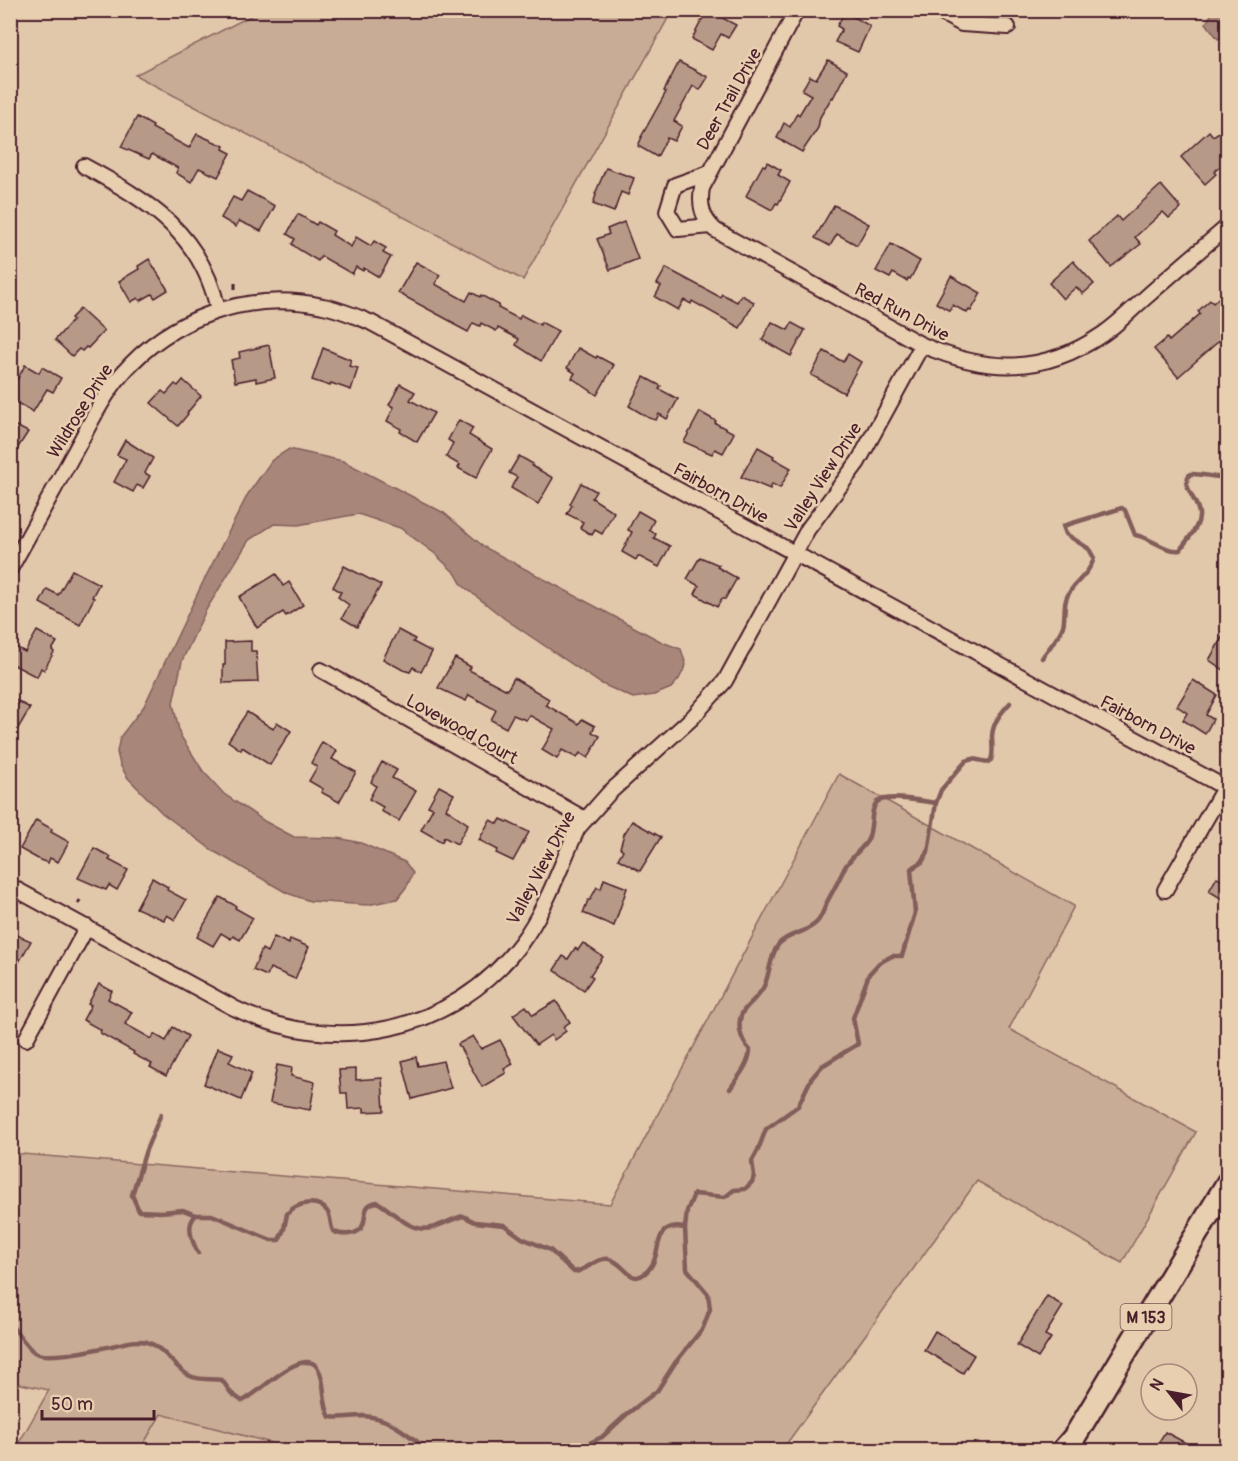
<svg xmlns="http://www.w3.org/2000/svg" width="1238" height="1461" viewBox="0 0 1238 1461" font-family="Pangolin,sans-serif">
<rect width="100%" height="100%" fill="#e2c8ab"/>
<filter id="ink" filterUnits="userSpaceOnUse"><feTurbulence type="fractalNoise" baseFrequency=".0167" numOctaves="2"/><feDisplacementMap in="SourceGraphic" scale="12" xChannelSelector="R" yChannelSelector="G"/><feConvolveMatrix kernelMatrix="1 2 1 2 8 2 1 2 1" color-interpolation-filters="sRGB"/></filter>
<g filter="url(#ink)">
<path fill="#d5baa0" d="M161,1414l138,36h-159z"/>
<g fill="#c9ac95" stroke="#8a6660" stroke-width="1.5">
<path d="M262,10h410v1l-149,269 -388,-205z"/>
<path d="M839,774l235,132 -65,123 187,103 -74,131 -145,-82 -195,269h-483l-138,-36 -21,36h-125l34,-60 -38,-8v-229l599,51z"/>
</g>
<g fill="#a8877a" stroke="#825d5a" stroke-width="1.5">
<path d="M1214,10l13,1v23l-9,5 -12,-16z"/>
<path d="M289,449l54,12 101,52 40,34 178,95 19,7 5,16 -7,14 -8,9 -17,7 -21,3 -33,-15 -95,-64 -43,-34 -6,-11 -22,-21 -34,-25 -42,-14 -60,11 -24,-1 -25,16 -43,70 -24,51 -9,42 7,32 23,36 21,23 42,28 28,15 44,1 23,5 44,19 8,11 -6,13 -10,13 -30,6 -57,-4 -23,-8 -72,-41 -53,-39 -34,-35 -8,-13 -3,-13 3,-15 24,-31 58,-122 46,-90 24,-34z"/>
</g>
<g fill="none" stroke-linecap="round" stroke-linejoin="round">
<g stroke="#825d5a" stroke-width="4.5">
<path d="M1042,658c7,-11 17,-20 21,-32 3,-11 -1,-22 6,-33 7,-12 21,-20 25,-35l-5,-9 -23,-15 -3,-8 59,-18 3,2 10,25c15,2 30,17 45,15 6,-9 18,-21 19,-33 2,-15 -20,-30 -9,-43 13,-1 25,5 38,3"/>
<path d="M730,1089c8,-12 19,-24 20,-39 -10,-10 -15,-29 -5,-41 8,-10 15,-13 20,-25 5,-12 5,-28 13,-39 9,-12 28,-11 39,-23 5,-5 7,-14 10,-20 6,-11 12,-22 17,-33 5,-10 16,-18 23,-28 7,-12 2,-31 10,-39 10,-8 46,-1 59,1"/>
<path d="M161,1114l-15,36 -14,45 7,16 22,1 22,-2 13,5h16l59,25h8l5,-11 3,-15c9,-11 30,-16 40,-3 4,5 3,14 6,20 8,5 26,5 30,-6 4,-11 -1,-20 14,-23 17,9 32,31 54,26 11,-3 21,-9 32,-12l12,6 29,3 18,13 28,12 24,22c13,-1 22,-15 35,-13 15,3 21,26 35,15 23,-17 3,-53 41,-46"/>
<path d="M196,1215c-11,10 -4,26 2,38"/>
<path d="M10,1324c8,8 15,21 24,28 11,8 55,-1 68,-4 14,-2 32,-10 45,-6 18,6 27,26 43,34 11,5 21,2 32,4l9,13 11,8c15,-5 60,-55 75,-34 10,15 4,35 13,50 11,2 22,-1 33,-1 28,1 44,19 66,34"/>
<path d="M475,1450l42,-4 36,4 32,-5 17,-8 25,-23 30,-23 18,-28 28,-35 7,-19 -2,-15 -21,-25 -2,-41 2,-17 7,-17 31,3 9,-7 11,-1 7,-7 2,-6 -2,-15 6,-11 8,-21 32,-23 13,-27 11,-13 36,-22 -5,-26 16,-44 10,-11 13,-7h10l13,-43 -4,-44 11,-7 6,-10 8,-49 5,-13 25,-29 7,-2 15,3 3,-2c3,-8 1,-15 1,-24 1,-14 9,-23 18,-33"/>
</g>
</g>
<g fill="#b79987" stroke="#4a1f2b" stroke-width="1.5">
<path d="M707,10l29,15 -8,13 -7,-4 -9,16 -20,-11z"/>
<path d="M845,12l25,14 -12,26 -23,-10 7,-13 -5,-3z"/>
<path d="M828,60l19,11 -14,27 -1,-1 -12,20 -2,11 -16,24 -25,-14 7,-15 6,4 7,-14 2,2 12,-20 -9,-5 8,-14 6,3z"/>
<path d="M679,62l29,15 -8,13 -7,-4 -19,35 8,5 -8,15 -7,-3 -10,19 -19,-11 4,-9h-1l25,-45 -2,-1z"/>
<path d="M137,117l16,9 -1,2 37,20 8,-14 27,12 -1,3 8,4 -13,24 -19,-9 -8,14 -15,-9 2,-5 -26,-14 -3,5 -28,-12z"/>
<path d="M1227,127v33l-13,12 2,2 -11,10 -24,-27 28,-26 4,5z"/>
<path d="M767,162l14,8 -3,5 12,7 -12,22 -2,-1 -4,7 -26,-14 17,-31 2,1z"/>
<path d="M606,168l28,10 -6,17 -7,-3 -7,20 -21,-8 3,-9 -1,-1z"/>
<path d="M1161,185l20,23 -12,10 -6,-6 -28,25 6,7 -30,23 -22,-26 28,-25 4,5z"/>
<path d="M247,191l28,15 -14,25 -22,-10 -3,6 -15,-9 12,-21 8,4z"/>
<path d="M834,205l35,19 -12,21 -20,-11 -7,12 -15,-8z"/>
<path d="M298,214l18,11 2,-3 16,9 -2,4 19,12 5,-10 15,9 3,-5 12,7 -3,5 8,4 -12,20 -15,-9 -1,3 -7,-4 -4,7 -31,-18 -3,5 -20,-12 -6,-5 3,-5 -8,-5z"/>
<path d="M624,222l14,37 -28,11 -13,-31 12,-5 -2,-5z"/>
<path d="M891,244l29,17 -10,18 -2,-1 -1,3 -14,-8 -3,5 -14,-7z"/>
<path d="M149,259l19,31 -13,8 -3,-4 -12,7 -2,-3 -7,4 -12,-21 20,-12 -1,-3z"/>
<path d="M1073,261l21,23 -11,10 -7,-7 -13,12 -14,-16z"/>
<path d="M416,262l24,13 -5,9 31,17 5,-9 9,5 1,-2 18,10 -1,3 21,11 2,-4 19,10 1,-3 17,9 -17,30 -25,-16 3,-6 -21,-11 -2,3 -15,-8 -1,3 -7,-3 -5,9 -15,-8 1,-1 -56,-30z"/>
<path d="M666,268l54,29 2,-3 15,8 4,-7 13,7 -14,26 -48,-27 -1,3 -7,-4 -6,10 -23,-13 6,-11 -4,-2z"/>
<path d="M951,276l30,17 -10,18 -2,-1 -2,3 -14,-8 -3,6 -14,-8z"/>
<path d="M1227,290v44l-49,43 -24,-28 13,-11 2,3 31,-27 -2,-3 12,-11 3,3z"/>
<path d="M80,309l24,22 -16,17 -2,-1 -4,4 -3,-2 -7,7 -17,-16 18,-20 -2,-2z"/>
<path d="M772,322l16,8 4,-7 13,7 -14,26 -29,-16z"/>
<path d="M269,345l6,33 -19,4v-4l-21,4 -4,-22 9,-2 -1,-6z"/>
<path d="M323,348l28,12 -2,6 9,2 -7,22 -20,-7 -1,3 -18,-6z"/>
<path d="M578,348l18,10 1,-2 17,9 -17,30 -25,-17 3,-5 -8,-5z"/>
<path d="M824,351l19,11 5,-8 13,8 -17,31 -33,-18z"/>
<path d="M25,365l14,8 3,-6 19,11 -8,14 -6,-3 -14,23 -23,-13v-23l7,4z"/>
<path d="M644,377l17,9 -2,3 19,10 -11,20 -8,-5 -3,6 -7,-2 -20,-12z"/>
<path d="M183,380l18,16 -14,17 1,1 -10,12 -27,-23 11,-12 4,3 9,-10 3,2z"/>
<path d="M400,384l15,8 -5,8 24,13 -17,29 -17,-10 1,-3 -14,-8 7,-14 -5,-2z"/>
<path d="M700,412l16,9 -1,2 19,10 -11,20 -8,-4 -3,5 -28,-12z"/>
<path d="M459,420l14,8 -4,7 23,14 -16,29 -18,-10 2,-3 -14,-8 7,-14 -5,-3z"/>
<path d="M10,423l18,9 -18,28z"/>
<path d="M125,440l28,18 -8,15 5,3 -7,12 -6,-3 -4,7 -19,-10 12,-23 -9,-4z"/>
<path d="M758,447l16,9 -1,2 18,10 -11,20 -8,-4 -2,5 -29,-12z"/>
<path d="M519,456l14,8 -1,2 21,12 -15,26 -27,-16 6,-11 -8,-4z"/>
<path d="M581,483l15,8 -4,7 22,14 -12,22 -7,-4 -3,5 -12,-7 3,-6 -16,-8 5,-9 -2,-1z"/>
<path d="M638,511l16,9 -5,10 7,4 -2,4 16,8 -11,21 -21,-11 -2,4 -14,-8 10,-20 -4,-2z"/>
<path d="M700,557l19,8 -2,2 20,11 -12,21h-3l-5,8 -22,-13 4,-8 -12,-7z"/>
<path d="M344,566l37,19 -24,42 -15,-9 7,-13 -11,-8 3,-5 -8,-5z"/>
<path d="M72,570l27,14 -7,13 2,1 -14,27 -40,-22 7,-14 11,6z"/>
<path d="M276,574l7,12 6,-4 14,23 -17,11 -3,-4 -26,16 -18,-31z"/>
<path d="M1227,629v43l-18,-12z"/>
<path d="M398,630l17,9 -2,3 19,10 -11,20 -8,-5 -3,5 -7,-2 -20,-11z"/>
<path d="M37,631l20,11 -5,8 2,2 -10,18 -3,-2 -4,9 -27,-14v-19l15,8z"/>
<path d="M251,641v10h5l2,31 -35,1v-18h2v-23z"/>
<path d="M455,658l16,9 -2,3 38,20 7,-12 35,21 -3,6 33,19 3,-5 13,7 -3,6 8,4 -12,22 -8,-5 -3,5 -15,-8 -5,9 -15,-9 12,-21 -25,-14 -3,5 -13,-5 -7,13 -15,-8 5,-10 -27,-15 -3,6 -28,-13z"/>
<path d="M1193,680l24,15 -11,20 7,4 -8,15 -22,-14 4,-7 -10,-7z"/>
<path d="M10,697l20,11 -20,34z"/>
<path d="M247,712l26,17 4,-7 14,9 -21,34 -28,-18 -1,3 -13,-9z"/>
<path d="M322,742l15,9 -5,8 24,13 -17,30 -18,-10 2,-3 -14,-8 8,-14 -6,-4z"/>
<path d="M382,762l15,8 -5,8 24,13 -17,30 -18,-10 2,-4 -14,-8 7,-13 -5,-4z"/>
<path d="M439,786l15,8 -8,15 22,15 -11,20 -13,-7 -2,5 -21,-12 12,-22 -5,-2z"/>
<path d="M501,819l28,13 -16,29 -17,-8 2,-3 -19,-10 11,-20 8,4z"/>
<path d="M36,820l16,9 -1,3 18,10 -11,20 -8,-4 -2,5 -8,-3 -20,-11z"/>
<path d="M632,821l29,16 -21,34 -22,-12 5,-9 -3,-2 4,-14z"/>
<path d="M94,848l17,9 -2,3 19,10 -11,20 -8,-5 -3,5 -28,-12z"/>
<path d="M1217,877l10,6v19l-18,-11z"/>
<path d="M152,878l16,9 -1,3 19,10 -11,20 -8,-5 -3,5 -28,-12z"/>
<path d="M604,879l23,9 -13,38 -31,-13 5,-13h2l7,-13 4,2z"/>
<path d="M220,897l16,9 -1,2 18,10 -13,22 -7,-4 -2,3 -10,-6 -8,13 -16,-9z"/>
<path d="M10,932l21,9 -21,37z"/>
<path d="M274,937l15,7 1,-5 19,8 -14,32 -25,-11 -3,8 -14,-6 9,-21 5,3z"/>
<path d="M583,943l20,14 -13,18 3,2 -9,13 -30,-20 9,-14 5,3 7,-11 3,2z"/>
<path d="M99,984l13,7 -4,8 24,13 -7,12 27,15 2,-5 12,7 7,-14 15,9 -22,40 -16,-9 2,-3 -19,-10 1,-2 -34,-19 1,-3 -18,-10 8,-15 -3,-1z"/>
<path d="M556,1001l14,21 -7,5 3,4 -12,9 -3,-5 -15,10 -23,-30 13,-9 7,9z"/>
<path d="M473,1036l8,13 19,-9 13,24 -9,5 2,4 -24,14 -24,-43z"/>
<path d="M218,1048l15,6 -4,8 23,11 -11,27 -37,-16z"/>
<path d="M416,1057l2,9 25,-5 8,27 -39,11 -10,-38z"/>
<path d="M277,1065l15,3 -1,8 24,6 -5,28 -40,-7z"/>
<path d="M356,1069v11l26,-2 2,33 -20,1v-4l-16,1 -1,-16h-6l-2,-23z"/>
<path d="M1047,1296l16,10 -18,29 6,3 -13,20 -21,-13z"/>
<path d="M935,1331l39,24 -11,18 -39,-23z"/>
<path d="M1165,1432l34,18h-45z"/>
</g>
<g fill="none" stroke-linecap="round" stroke-linejoin="round">
<defs>
<g id="minor">
<path d="M797,10l-95,178c-3,17 0,30 13,42l207,115c65,28 121,30 181,-11 15,-10 28,-24 42,-36 27,-24 55,-48 83,-72"/>
<path d="M936,10l26,14 46,3"/>
<path d="M84,166c65,35 118,68 134,144"/>
<path d="M709,173l-34,12 -8,26 11,18 33,-3"/>
<path d="M10,569c22,-39 43,-78 64,-116 15,-27 28,-55 47,-78 49,-58 128,-85 202,-69 16,3 32,10 47,16l854,465"/>
<path d="M321,670l264,149"/>
<path d="M10,886l224,122c100,49 219,26 287,-65 26,-35 39,-77 57,-115l31,-35 83,-75 33,-37 83,-152 50,-67 64,-117"/>
<path d="M1165,890l63,-109"/>
<path d="M26,1039l61,-112"/>
</g>
<path id="primary" d="M1063,1450l12,-14 153,-254"/>
</defs>
<use href="#minor" stroke="#4a1f2b" stroke-width="18"/>
<use href="#primary" stroke="#4a1f2b" stroke-width="26"/>
<g stroke="#4a1f2b" stroke-width="3" stroke-dasharray="6 4.5" stroke-linecap="butt">
<path d="M235,283v8"/>
<path d="M78,904l2,-4"/>
</g>
<use href="#minor" stroke="#e8cfb0" stroke-width="14"/>
<use href="#primary" stroke="#e8cfb0" stroke-width="21"/>
</g>
</g>
<g text-anchor="middle" stroke-width="5" stroke-linejoin="round" paint-order="stroke">
<rect fill="#e8cfb0" stroke="#795453" stroke-width="1.5" x="1120.5" y="1304" width="51" height="26" rx="4.5"/>
<g font-size="16" font-weight="bold" fill="#4a1f2b">
<text x="1146" y="1323">M 153</text>
</g>
<g font-size="18" fill="#4a1f2b" stroke="#e8cfb0">
<text transform="translate(729 99) rotate(-61)" y="6">Deer Trail Drive</text>
<text transform="translate(902 312) rotate(28)" y="6">Red Run Drive</text>
<text transform="translate(80 411) rotate(-58)" y="6">Wildrose Drive</text>
<text transform="translate(823 477) rotate(-57)" y="6">Valley View Drive</text>
<text transform="translate(721 493) rotate(29)" y="6">Fairborn Drive</text>
<text transform="translate(1148 725) rotate(28)" y="6">Fairborn Drive</text>
<text transform="translate(462 729) rotate(29)" y="6">Lovewood Court</text>
<text transform="translate(541 868) rotate(-62)" y="6">Valley View Drive</text>
</g>
</g>
<rect width="1238" height="1461" fill="none" stroke="#e8cfb0" stroke-width="36"/>
<rect x="18" y="18" width="1202" height="1425" fill="none" stroke="#4a1f2b" stroke-width="2" filter="url(#ink)"/>
<g transform="translate(1169 1392) rotate(301)"><circle r="28" fill="#e8cfb0" stroke="#a9897b" stroke-width="1.5"/>
<path d="M0-4.5L10 22L0 15L-10 22Z" fill="#4a1f2b"/>
<text y="-9" font-size="16" font-weight="bold" text-anchor="middle" fill="#4a1f2b">N</text>
</g>
<path d="M42 1410v9h112v-9" fill="none" stroke="#4a1f2b" stroke-width="3"/>
<text x="51" y="1410" font-size="18" fill="#4a1f2b" stroke="#e8cfb0" stroke-width="4.5" paint-order="stroke">50 m</text>
</svg>
